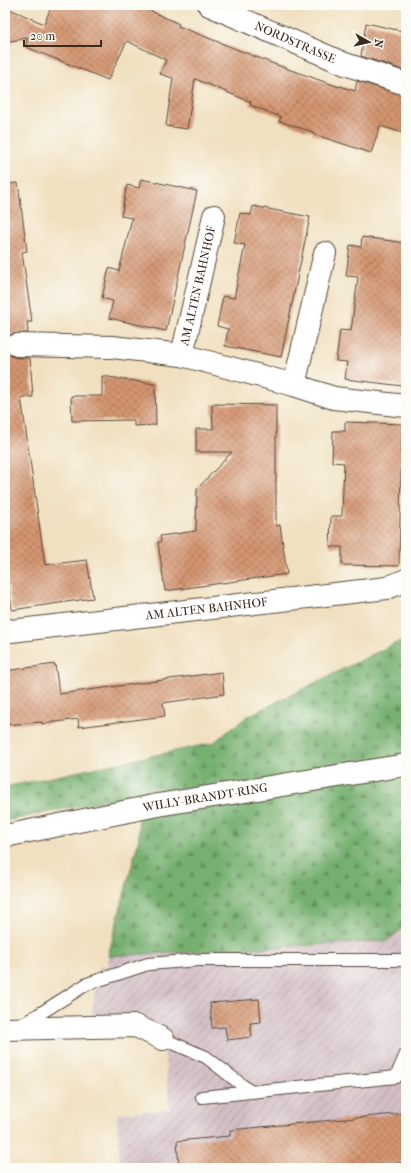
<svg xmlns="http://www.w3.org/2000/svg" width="411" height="1173" viewBox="0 0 411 1173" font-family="'IM FELL French Canon',serif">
<defs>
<pattern id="industrial-furrows" width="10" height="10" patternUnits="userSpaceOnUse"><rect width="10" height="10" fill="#d2bdc5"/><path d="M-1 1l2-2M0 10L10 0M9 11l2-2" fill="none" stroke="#ac9a9f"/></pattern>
<pattern id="forest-firs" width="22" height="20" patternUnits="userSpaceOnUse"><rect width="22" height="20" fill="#76b070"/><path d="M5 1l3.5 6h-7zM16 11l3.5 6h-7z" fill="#628f5b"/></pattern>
<pattern id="building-cross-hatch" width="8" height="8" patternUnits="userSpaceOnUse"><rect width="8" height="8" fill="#d49571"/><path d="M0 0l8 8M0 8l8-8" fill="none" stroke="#ad7a5c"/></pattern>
</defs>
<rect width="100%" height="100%" fill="#fdfcf7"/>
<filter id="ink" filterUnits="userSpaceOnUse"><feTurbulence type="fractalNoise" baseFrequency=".025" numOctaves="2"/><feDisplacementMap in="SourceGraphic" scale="8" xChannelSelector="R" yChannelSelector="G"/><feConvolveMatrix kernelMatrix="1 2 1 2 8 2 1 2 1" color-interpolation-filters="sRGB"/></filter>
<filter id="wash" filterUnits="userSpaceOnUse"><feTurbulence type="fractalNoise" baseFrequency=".012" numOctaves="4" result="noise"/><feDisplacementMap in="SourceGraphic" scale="16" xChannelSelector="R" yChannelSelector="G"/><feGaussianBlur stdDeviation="0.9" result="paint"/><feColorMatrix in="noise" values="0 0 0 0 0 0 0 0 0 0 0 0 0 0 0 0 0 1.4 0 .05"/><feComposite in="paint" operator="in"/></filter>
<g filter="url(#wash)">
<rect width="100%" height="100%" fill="#f0e0c0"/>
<path fill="url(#industrial-furrows)" d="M406,926v242h-286l-3,-54 53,-5 -8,-78 -19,-17 -51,1 6,-48 11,-1 -1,-10 278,-15z"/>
<path fill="url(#forest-firs)" stroke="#586d47" d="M406,638v288l-20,15 -278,15 31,-118 -1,-44 -133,27v-34l208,-44 35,-27z"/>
<g id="blocks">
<g fill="url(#building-cross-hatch)">
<path d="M52,5h86l41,19 -1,2 96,38 65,23 1,-1 15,5 2,-10 49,15v38l-26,-8 -9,27 -58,-19v-2l-34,-11 2,-4 -31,-12 1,-3 -56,-23 -8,50 -21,-3 7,-48 -13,-4 6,-14 -39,-19 -19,39 -82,-33 1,-9 -22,4v-35l39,17z"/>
<path d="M366,23l40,9v39l-45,-15z"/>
<path d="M141,179l56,12 -31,140 -57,-13 4,-17 -11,-3 7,-30 10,3 7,-28 6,-25 -11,-2 6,-31 12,3z"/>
<path d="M18,183l9,68 -5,1 10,70h-5l1,11 -17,1 -4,4 -2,5v-159z"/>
<path d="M253,206l57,11 -29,140 -56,-11 3,-17 -11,-3 6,-30 11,2 11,-53 -11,-2 6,-30 11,2z"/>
<path d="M362,237l44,6v115l-3,28 -58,-7 2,-17 -11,-1 4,-31 11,1 7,-54 -12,-1 4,-31 11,2z"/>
<path d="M5,347l1,4 5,5 6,2h13l3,39h-12l24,168 42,-5 6,38 -81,12 -7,-48z"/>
<path d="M102,376l53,8 1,41 -22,1v-6l-62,1 -1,-25h31z"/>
<path d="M212,404l64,1v121l4,-1 7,49 -122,17 -7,-49h3l-1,-6 36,-5 1,-42 35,-37h-36v-23h17z"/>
<path d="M345,422l57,2 -3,142 -57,-1v-18h-12l1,-31h11l2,-53 -12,-1 1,-31h12z"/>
<path d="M55,664l4,30 163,-22 2,22 -61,9 2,13 -86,11 -1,-8 -36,5v-2l-37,3v-54z"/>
<path d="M259,999l2,23 -11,1 2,14 -25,3 -2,-13 -13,1 -2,-25z"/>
<path d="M406,1113v49l-57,6h-170l-2,-27 53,-5v-6z"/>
</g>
</g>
</g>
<g filter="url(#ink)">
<use href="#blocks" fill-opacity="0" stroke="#564536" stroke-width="1"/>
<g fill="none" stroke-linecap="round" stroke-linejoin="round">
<defs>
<g id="service">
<path d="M20,1026l67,-42 61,-20 51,-4h207"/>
<path d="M163,1039l43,18 45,35"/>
<path d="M202,1097l194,-20 10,-23"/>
</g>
<g id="minor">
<path id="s1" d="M209,5l136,59 61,20"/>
<path d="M17,345l95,2 70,8 112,30 40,13 72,8"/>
<path id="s2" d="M182,355l32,-139"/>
<path d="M294,385l31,-132"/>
<path id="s3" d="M5,629l6,2 376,-43 19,-8"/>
<path d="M5,1029l131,-3 27,13"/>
</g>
<g id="secondary">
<path id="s4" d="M5,836l153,-31 248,-40"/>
</g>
</defs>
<use href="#service" stroke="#564536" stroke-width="14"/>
<use href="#minor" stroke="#564536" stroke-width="24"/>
<use href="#secondary" stroke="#564536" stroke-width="24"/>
<use href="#service" stroke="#fff" stroke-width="12"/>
<use href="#minor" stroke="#fff" stroke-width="22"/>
<use href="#secondary" stroke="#fff" stroke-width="22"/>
</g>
</g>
<g text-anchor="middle" stroke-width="3" stroke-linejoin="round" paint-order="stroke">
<g font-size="12" fill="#3b2a1e" stroke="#fdfcf7">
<text dy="4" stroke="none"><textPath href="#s1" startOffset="94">NORDSTRASSE</textPath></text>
<text dy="4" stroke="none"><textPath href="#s2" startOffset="71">AM ALTEN BAHNHOF</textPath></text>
<text dy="4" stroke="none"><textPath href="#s3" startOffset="203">AM ALTEN BAHNHOF</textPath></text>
<text dy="4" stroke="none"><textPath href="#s4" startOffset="204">WILLY-BRANDT-RING</textPath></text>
</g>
</g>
<rect width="411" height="1173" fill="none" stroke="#fdfcf7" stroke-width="20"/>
<g transform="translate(369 42) rotate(98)" stroke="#fdfcf7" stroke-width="3" paint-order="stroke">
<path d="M0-3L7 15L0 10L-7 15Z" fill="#3b2a1e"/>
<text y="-6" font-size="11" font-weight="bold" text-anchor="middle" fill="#3b2a1e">N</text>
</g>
<path d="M24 40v6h77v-6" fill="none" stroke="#3b2a1e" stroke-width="2"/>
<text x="30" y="40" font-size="12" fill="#3b2a1e" stroke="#fdfcf7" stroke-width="3" paint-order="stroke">20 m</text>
</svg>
